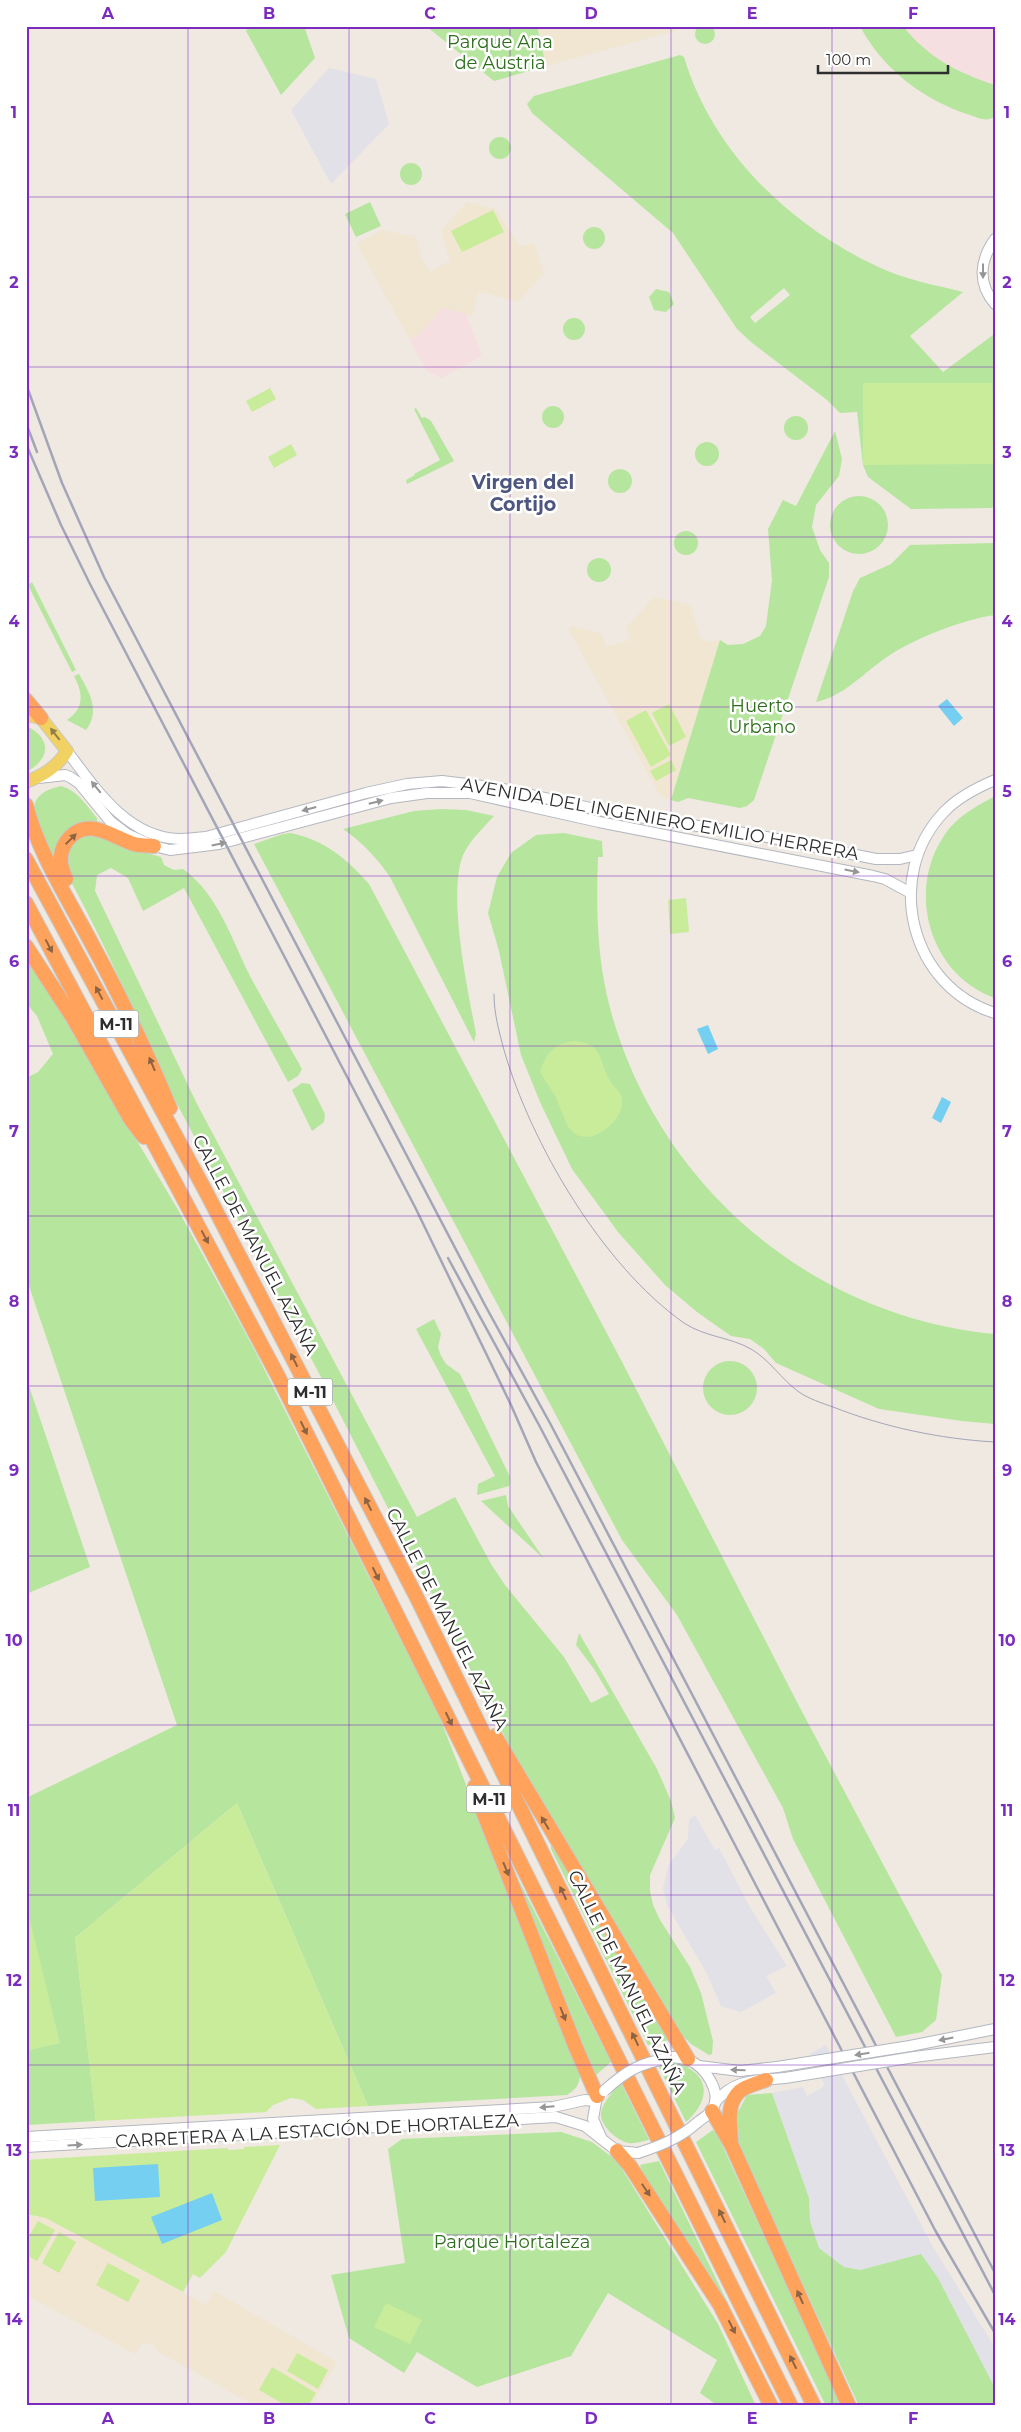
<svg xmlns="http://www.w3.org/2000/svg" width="1021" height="2432" viewBox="0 0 1021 2432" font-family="Montserrat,sans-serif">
<rect width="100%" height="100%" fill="#efe9e1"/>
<g fill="#e3e1e8">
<path d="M329,68l47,11 13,45 -58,60 -40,-74z"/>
<path d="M695,1815l20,35 4,-2 32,61 36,57 -21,10 10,17 -35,19 -20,-6 -14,-32 -40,-69 -4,-17 6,-24 19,-25 1,-19z"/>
<path d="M826,2045l107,202 62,101v40l-57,-110 -17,-24 -61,16 -16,-3 -25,-19 -9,-27 -1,-23 -37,-105 31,-6 4,9 18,-10 -15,-32z"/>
</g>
<g fill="#f0e6d1">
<path d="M537,26h137l1,5 -129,35z"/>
<path d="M467,202l29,7 24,38 14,-4 10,30 -26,29 -36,-10 -4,1 -6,23 -29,-8 -23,26 -10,6 -53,-96 25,-14 34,7 6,22 9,13 19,-12 -9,-30z"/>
<path d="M654,597l36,8 11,33 7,4 12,-2 -49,160 -10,-3 -92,-167 2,-4 31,8 4,13 24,-7 -4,-12z"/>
<path d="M31,2215l15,3 160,87 8,-14 123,71 -26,44h-55l-99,-55 -4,-7 -10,-1 -8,11 -109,-59v-71z"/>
</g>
<g fill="#f5dfe0">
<path d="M903,26h92v59l-19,-6 -39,-20 -16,-12z"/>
<path d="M443,308l23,6 16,42 -41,22 -14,-7 -17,-31 10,-6z"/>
</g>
<g fill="#b6e59e" fill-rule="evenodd">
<circle cx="705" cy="34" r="10"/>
<path d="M250,26h54l11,32 -34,37 -35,-64z"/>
<path d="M426,26h111l9,40 -52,15z"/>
<path d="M860,26h43c24,31 55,47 92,59v31c-8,7 -16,2 -25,-1 -45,-14 -88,-46 -110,-89z"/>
<path d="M680,55l4,2c29,98 113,176 206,215 23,9 49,14 73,20l-53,44 33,36 50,-37 2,169 -3,4 -81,1 -43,-32 -5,-12 -6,-53 -17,1 -13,-13 -76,-58 -14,-13 -64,-96 -141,-120 -5,-9 7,-8zM784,288l6,7 -35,28 -5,-6z"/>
<circle cx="500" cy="148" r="11"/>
<circle cx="411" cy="174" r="11"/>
<path d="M370,202l11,24 -25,11 -11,-23z"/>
<circle cx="594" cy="238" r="11"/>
<path d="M656,289l13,3 5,12 -8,8 -12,-2 -5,-13z"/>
<circle cx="574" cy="329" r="11"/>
<circle cx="553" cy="417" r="11"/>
<path d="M416,408l6,10 3,-1 6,4 23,40 -47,23 -1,-4 9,-5 -1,-1 26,-14 -26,-51z"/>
<circle cx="796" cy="428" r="12"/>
<path d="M835,431l7,28 -3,17 -23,29 -4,22 8,23 9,13v14l-75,223 -7,6 -7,2 -52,-10 -10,4 -7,-2 49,-160 8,5 15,-1 17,-8 6,-10 6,-46 -4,-51 15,-29 13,6z"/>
<circle cx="707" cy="454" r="12"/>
<circle cx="620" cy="481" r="12"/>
<circle cx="859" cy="525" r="29"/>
<circle cx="686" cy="543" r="12"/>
<path d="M995,543v72c-32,4 -85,25 -111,44 -21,15 -42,38 -68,43l37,-111 7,-13 31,-14 19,-19z"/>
<circle cx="599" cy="570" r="12"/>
<path d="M32,582l44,88 -4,2 -44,-87z"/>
<path d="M79,674c10,18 22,37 7,56l-19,-10c18,-12 16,-27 7,-44z"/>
<path d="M26,726c26,12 25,33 0,46z"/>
<path d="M61,786c16,4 26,20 36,32v5c-22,0 -36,14 -44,33 -16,-27 -37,-61 8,-70z"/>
<path d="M995,796v202c-64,-22 -88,-104 -53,-159 12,-21 33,-32 53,-43z"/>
<path d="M441,809l25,1 28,6c-11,12 -24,24 -31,39 -16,41 5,135 13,179l-2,8 -84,-165c-14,-20 -27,-34 -47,-48l71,-18z"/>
<path d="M92,832l45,18 24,7 3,8 10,5 9,-1c36,26 49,72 68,109 17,31 34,61 51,91l-4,7 -10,6 -104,-194 -41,23 -15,-33 -17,-10 -14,7 -2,16 103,215 219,411 38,-20 36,67 14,21 59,72 27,46 18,-9 -15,-25 -18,-24 3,-12 78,136 14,32 4,17 -25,57v16l3,14 7,15 30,47 11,26 12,48 -1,13 -3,1 -18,-11 -13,-13 -148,-245 -208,-407 -166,-315c-26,-64 -55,-127 -88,-188l-4,-12 7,-23z"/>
<path d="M290,833c34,6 58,27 79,51l252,476 178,346 143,269 -6,45 -14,12 -26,5 -103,-198 -10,-31 -106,-193 -55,-75 -368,-696 29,-10z"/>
<path d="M564,833l38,8 1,16h-5c-2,47 -1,94 9,139 43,183 201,321 388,338v90l-33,-3 -83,-12 -103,-46 -12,-14 -14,-10 -19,-3 -34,-24 -32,-27 -47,-53 -46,-63 -32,-67 -19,-47 -22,-104 -11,-38 9,-36 14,-24 25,-18z"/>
<path d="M26,955l151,253 76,139 186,369 141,358c0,11 -5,16 -13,21l-199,11 -131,-303 -162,135 21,183 -70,4v-327l151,-73 -151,-448v-199l12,-6 15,-18 -16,-38 -11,-13z"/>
<path d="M302,1083l8,1 15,30 -1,8 -12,9 -20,-41z"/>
<path d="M434,1319l7,15 -3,13 3,9 5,8 14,10 50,103 -1,9 -32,9 1,-11 17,-8 -79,-147z"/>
<circle cx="730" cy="1388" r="27"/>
<path d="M26,1377l64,190 -64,27z"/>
<path d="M506,1495l2,11 36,53 -63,-58z"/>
<path d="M551,1841l118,199 -21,5 -97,-196z"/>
<path d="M513,1869l98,193 -15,13 -4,-1z"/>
<path d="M677,2063c34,11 34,37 9,59l-28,-57z"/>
<path d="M621,2083l28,57c-6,1 -14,4 -20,3 -12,-2 -30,-18 -28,-31 3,-11 12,-21 20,-29z"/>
<path d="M772,2093l37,105 1,23 9,27 25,19 16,3 61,-16 17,24 57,110v18h-136l-123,-266 3,-2 -2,-24 10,-19z"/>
<path d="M713,2130l4,4 125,272h-16l-130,-264z"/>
<path d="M561,2132l31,10 25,19 101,163 38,82h-38l-18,-13 17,-33 -109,-67 -37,63 -94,31 -60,-35 -13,21 -55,-35 -18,-63 74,-12 -17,-114 14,-10z"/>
<path d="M659,2161l77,159 -26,-45 -67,-102 -3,-8z"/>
</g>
<g fill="#c9ec9a">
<path d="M493,210l11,22 -42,20 -11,-21z"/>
<path d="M863,383h129l1,81 -130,1z"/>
<path d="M270,388l6,11 -24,13 -6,-11z"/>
<path d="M291,444l6,11 -23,13 -6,-11z"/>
<path d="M669,704l17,33 -17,9 -17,-33z"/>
<path d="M646,710l25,45 -20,12 -25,-46z"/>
<path d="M671,760l5,10 -20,11 -6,-10z"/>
<path d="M686,898l3,34 -19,2 -2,-34z"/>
<path d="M575,1041c27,3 23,15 33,36 3,7 11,13 13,19 6,19 -17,39 -33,41 -4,0 -8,-1 -12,-2l-8,-8 -13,-31 -15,-24c6,-19 15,-29 35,-31z"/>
<path d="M237,1803l131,303 -52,3 -13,-9 -12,-2 -18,7 -7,7 -170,9 -21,-183z"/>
<path d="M26,1904l34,139 -34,8z"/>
<path d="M280,2145l-54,107 -26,26 -7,-4 -10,18 -137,-74 -20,-4v-54l202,-12v2l16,-1v-2z"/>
<path d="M38,2221l17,9 -18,31 -11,-6v-14z"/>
<path d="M59,2232l17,10 -17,31 -17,-10z"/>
<path d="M108,2263l32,17 -12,22 -32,-17z"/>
<path d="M386,2303l36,17 -12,24 -36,-17z"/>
<path d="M297,2353l31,17 -10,19 -31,-18z"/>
<path d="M272,2367l44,26 -8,13h-21l-28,-16z"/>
</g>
<g fill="#75cff0">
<path d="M947,699l16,19 -9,8 -16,-20z"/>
<path d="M708,1025l10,24 -10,5 -11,-25z"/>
<path d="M942,1097l9,5 -10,21 -9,-5z"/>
<path d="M158,2164l2,33 -65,4 -2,-33z"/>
<path d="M212,2193l10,27 -60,24 -11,-27z"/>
</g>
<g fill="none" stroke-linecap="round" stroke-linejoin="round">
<defs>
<g id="minor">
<path d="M995,239c-15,21 -18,44 0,65"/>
<path d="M67,751c28,37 60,87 112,88 9,0 18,-1 27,-2l160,-44 41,-9 35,-3 57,7 114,25 144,22 119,24h24l17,-4"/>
<path d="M39,778l26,-3 5,2 9,6 31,38 17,13 27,12 16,4 49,-6 172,-46 36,-5h43l129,29 274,54 12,3 24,13"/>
<path d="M995,780c-19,8 -37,17 -51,32 -61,64 -34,175 51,201"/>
<path d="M910,2046l85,-17"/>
<path d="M673,2057c5,1 11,1 16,3 16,7 33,31 24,49 -3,5 -10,9 -15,13"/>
<path d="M914,2057l81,-10"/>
<path d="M699,2066l41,5 37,-4"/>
<path d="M597,2096l-4,23 8,18"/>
<path d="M715,2102c22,-24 39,-21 70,-24"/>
<path d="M26,2137l527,-30 32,-7 10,1"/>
<path d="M26,2147l530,-30 29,9 32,25 21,2"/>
</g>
<path id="major" d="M26,715l15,3 26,33c-10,16 -23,24 -41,31"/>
<g id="highway">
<path d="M26,700l15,18"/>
<path d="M26,805c13,50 43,95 67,141 29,53 54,107 77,162"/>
<path d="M26,859l179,331 210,404 399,812"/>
<path d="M66,879c-6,-13 -8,-24 0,-37 20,-28 46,-5 68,2 6,2 13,1 20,2"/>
<path d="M26,903l252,473 513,1030"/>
<path d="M26,946l47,72 58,102 13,17"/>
<path d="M495,1736l193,323"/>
<path d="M475,1786l5,18 96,244 21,48"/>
<path d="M712,2111l20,35 117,260"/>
<path d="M731,2140c-1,-16 -5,-37 9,-49 6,-5 18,-8 26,-11"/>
<path d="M617,2151l13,15 90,139 51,101"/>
</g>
</defs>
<use href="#minor" stroke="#b4b7c1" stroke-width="12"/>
<use href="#major" stroke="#c9c9c9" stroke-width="14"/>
<use href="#highway" stroke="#c9c9c9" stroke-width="16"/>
<use href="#minor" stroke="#fff" stroke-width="10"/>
<use href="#major" stroke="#f2d163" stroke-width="12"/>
<use href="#highway" stroke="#ffa35c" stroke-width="14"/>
<path stroke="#a3a6b8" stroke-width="1" d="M494,994c0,20 5,37 10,56 27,94 99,216 180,273 21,14 46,14 67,26 19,11 30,30 48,43 10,7 23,11 34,15 51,20 107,32 162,35"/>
<g stroke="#a3a6b8" stroke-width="2.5">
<path d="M26,384l36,99 42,94 382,730 65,118 444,848"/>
<path d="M26,423l11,29"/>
<path d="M26,444l35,81 29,59 325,623 96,198 25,57 399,768 60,103"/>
<path d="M448,1258l91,167 456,870"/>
</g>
<defs>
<g id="minor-bridge">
<path d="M777,2067l133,-21"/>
<path d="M785,2078l129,-21"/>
<path d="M604,2091c24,-22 37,-28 69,-34"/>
<path d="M638,2153c22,-7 42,-15 60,-31"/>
</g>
</defs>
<use href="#minor-bridge" stroke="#b4b7c1" stroke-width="12" stroke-linecap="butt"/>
<use href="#minor-bridge" stroke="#fff" stroke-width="10"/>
</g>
<defs><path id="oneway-solid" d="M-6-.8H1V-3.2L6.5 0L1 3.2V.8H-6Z" transform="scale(1.25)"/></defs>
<g fill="#969696">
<use href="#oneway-solid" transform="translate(983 271) rotate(90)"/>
<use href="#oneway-solid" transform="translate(96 787) rotate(-129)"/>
<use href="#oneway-solid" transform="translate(376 802) rotate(-14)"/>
<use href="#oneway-solid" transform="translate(309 809) rotate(165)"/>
<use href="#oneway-solid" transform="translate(219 844) rotate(-12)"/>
<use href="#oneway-solid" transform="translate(852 871) rotate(11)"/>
<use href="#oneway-solid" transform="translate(946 2039) rotate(169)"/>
<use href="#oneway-solid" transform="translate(862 2054) rotate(171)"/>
<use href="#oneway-solid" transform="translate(738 2070) rotate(-178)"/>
<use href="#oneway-solid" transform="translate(547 2107) rotate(175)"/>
<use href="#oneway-solid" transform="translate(75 2145) rotate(-3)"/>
</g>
<use fill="#908048" href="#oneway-solid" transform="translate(55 734) rotate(-128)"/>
<g fill="#8c6343">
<use href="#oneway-solid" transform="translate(71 839) rotate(-44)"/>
<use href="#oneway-solid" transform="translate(49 946) rotate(62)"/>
<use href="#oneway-solid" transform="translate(99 993) rotate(-118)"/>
<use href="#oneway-solid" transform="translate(152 1064) rotate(-113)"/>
<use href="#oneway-solid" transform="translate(205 1237) rotate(62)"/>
<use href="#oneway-solid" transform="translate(294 1360) rotate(-117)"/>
<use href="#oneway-solid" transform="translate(304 1428) rotate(64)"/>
<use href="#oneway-solid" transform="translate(368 1504) rotate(-117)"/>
<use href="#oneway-solid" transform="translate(376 1574) rotate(64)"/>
<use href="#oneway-solid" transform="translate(449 1719) rotate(64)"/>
<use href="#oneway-solid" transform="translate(545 1823) rotate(-121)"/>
<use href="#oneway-solid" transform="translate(506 1869) rotate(68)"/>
<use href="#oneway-solid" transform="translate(563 1893) rotate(-116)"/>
<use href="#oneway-solid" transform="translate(563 2014) rotate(69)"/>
<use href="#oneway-solid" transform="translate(635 2039) rotate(-116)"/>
<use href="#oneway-solid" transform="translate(646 2190) rotate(56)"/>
<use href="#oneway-solid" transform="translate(722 2216) rotate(-116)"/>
<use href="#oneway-solid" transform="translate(800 2297) rotate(-114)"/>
<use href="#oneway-solid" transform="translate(732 2327) rotate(63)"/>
<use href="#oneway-solid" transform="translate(793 2362) rotate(-116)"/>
</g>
<path fill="none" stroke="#7b2cbf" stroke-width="1" stroke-opacity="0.55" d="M188,26v2380M349,26v2380M510,26v2380M671,26v2380M832,26v2380M26,197h969M26,367h969M26,537h969M26,707h969M26,876h969M26,1046h969M26,1216h969M26,1386h969M26,1556h969M26,1725h969M26,1895h969M26,2065h969M26,2235h969"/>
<g text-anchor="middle" stroke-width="5" stroke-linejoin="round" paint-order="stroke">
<g fill="#fff" stroke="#6d6d6d" stroke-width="1">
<rect x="93.5" y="1010.5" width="45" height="27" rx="4"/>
<rect x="287.5" y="1378.5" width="45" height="27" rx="4"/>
<rect x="466.5" y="1785.5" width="45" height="27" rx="4"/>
</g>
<g font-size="16" font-weight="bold" fill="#2e2e2e">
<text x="116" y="1030">M-11</text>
<text x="310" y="1398">M-11</text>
<text x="489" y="1805">M-11</text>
</g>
<g font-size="18" fill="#2c6e1b" stroke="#fff">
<text x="500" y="48">Parque Ana<tspan x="500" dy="21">de Austria</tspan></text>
<text x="762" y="712">Huerto<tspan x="762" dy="21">Urbano</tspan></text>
<text x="512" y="2248">Parque Hortaleza</text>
</g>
<g font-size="18" fill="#2e2e2e" stroke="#fff">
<text transform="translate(660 819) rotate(10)" y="6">AVENIDA DEL INGENIERO EMILIO HERRERA</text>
<text transform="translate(255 1245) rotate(62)" y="6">CALLE DE MANUEL AZAÑA</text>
<text transform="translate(447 1619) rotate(63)" y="6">CALLE DE MANUEL AZAÑA</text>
<text transform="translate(627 1982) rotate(64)" y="6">CALLE DE MANUEL AZAÑA</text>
<text transform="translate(317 2131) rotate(-3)" y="6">CARRETERA A LA ESTACIÓN DE HORTALEZA</text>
</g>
<g font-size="19" font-weight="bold" fill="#4d5680" stroke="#fff">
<text x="523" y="489">Virgen del<tspan x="523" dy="22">Cortijo</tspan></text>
</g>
</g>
<rect width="1021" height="2432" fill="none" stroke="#ffffff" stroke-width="55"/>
<path d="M818 65v8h130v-8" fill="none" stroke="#2e2e2e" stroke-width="2.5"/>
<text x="826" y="65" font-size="15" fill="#2e2e2e" stroke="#ffffff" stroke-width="4" paint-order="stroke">100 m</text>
<rect x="28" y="28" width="966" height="2376" fill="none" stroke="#7b2cbf" stroke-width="2"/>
<g font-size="16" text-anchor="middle" font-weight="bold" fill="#7b2cbf">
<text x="108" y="19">A</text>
<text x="269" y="19">B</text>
<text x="430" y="19">C</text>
<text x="591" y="19">D</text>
<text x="752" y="19">E</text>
<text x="913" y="19">F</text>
<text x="14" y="118">1</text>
<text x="1007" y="118">1</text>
<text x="14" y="288">2</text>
<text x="1007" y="288">2</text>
<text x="14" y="458">3</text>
<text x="1007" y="458">3</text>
<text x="14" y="627">4</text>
<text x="1007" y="627">4</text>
<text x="14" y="797">5</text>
<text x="1007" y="797">5</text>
<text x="14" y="967">6</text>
<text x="1007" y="967">6</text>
<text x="14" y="1137">7</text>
<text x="1007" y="1137">7</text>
<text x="14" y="1307">8</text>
<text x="1007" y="1307">8</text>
<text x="14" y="1476">9</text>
<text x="1007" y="1476">9</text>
<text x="14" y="1646">10</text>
<text x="1007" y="1646">10</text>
<text x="14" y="1816">11</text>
<text x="1007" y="1816">11</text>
<text x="14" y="1986">12</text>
<text x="1007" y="1986">12</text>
<text x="14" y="2156">13</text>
<text x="1007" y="2156">13</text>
<text x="14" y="2325">14</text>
<text x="1007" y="2325">14</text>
<text x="108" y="2424">A</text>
<text x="269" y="2424">B</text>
<text x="430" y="2424">C</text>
<text x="591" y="2424">D</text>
<text x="752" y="2424">E</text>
<text x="913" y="2424">F</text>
</g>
</svg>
